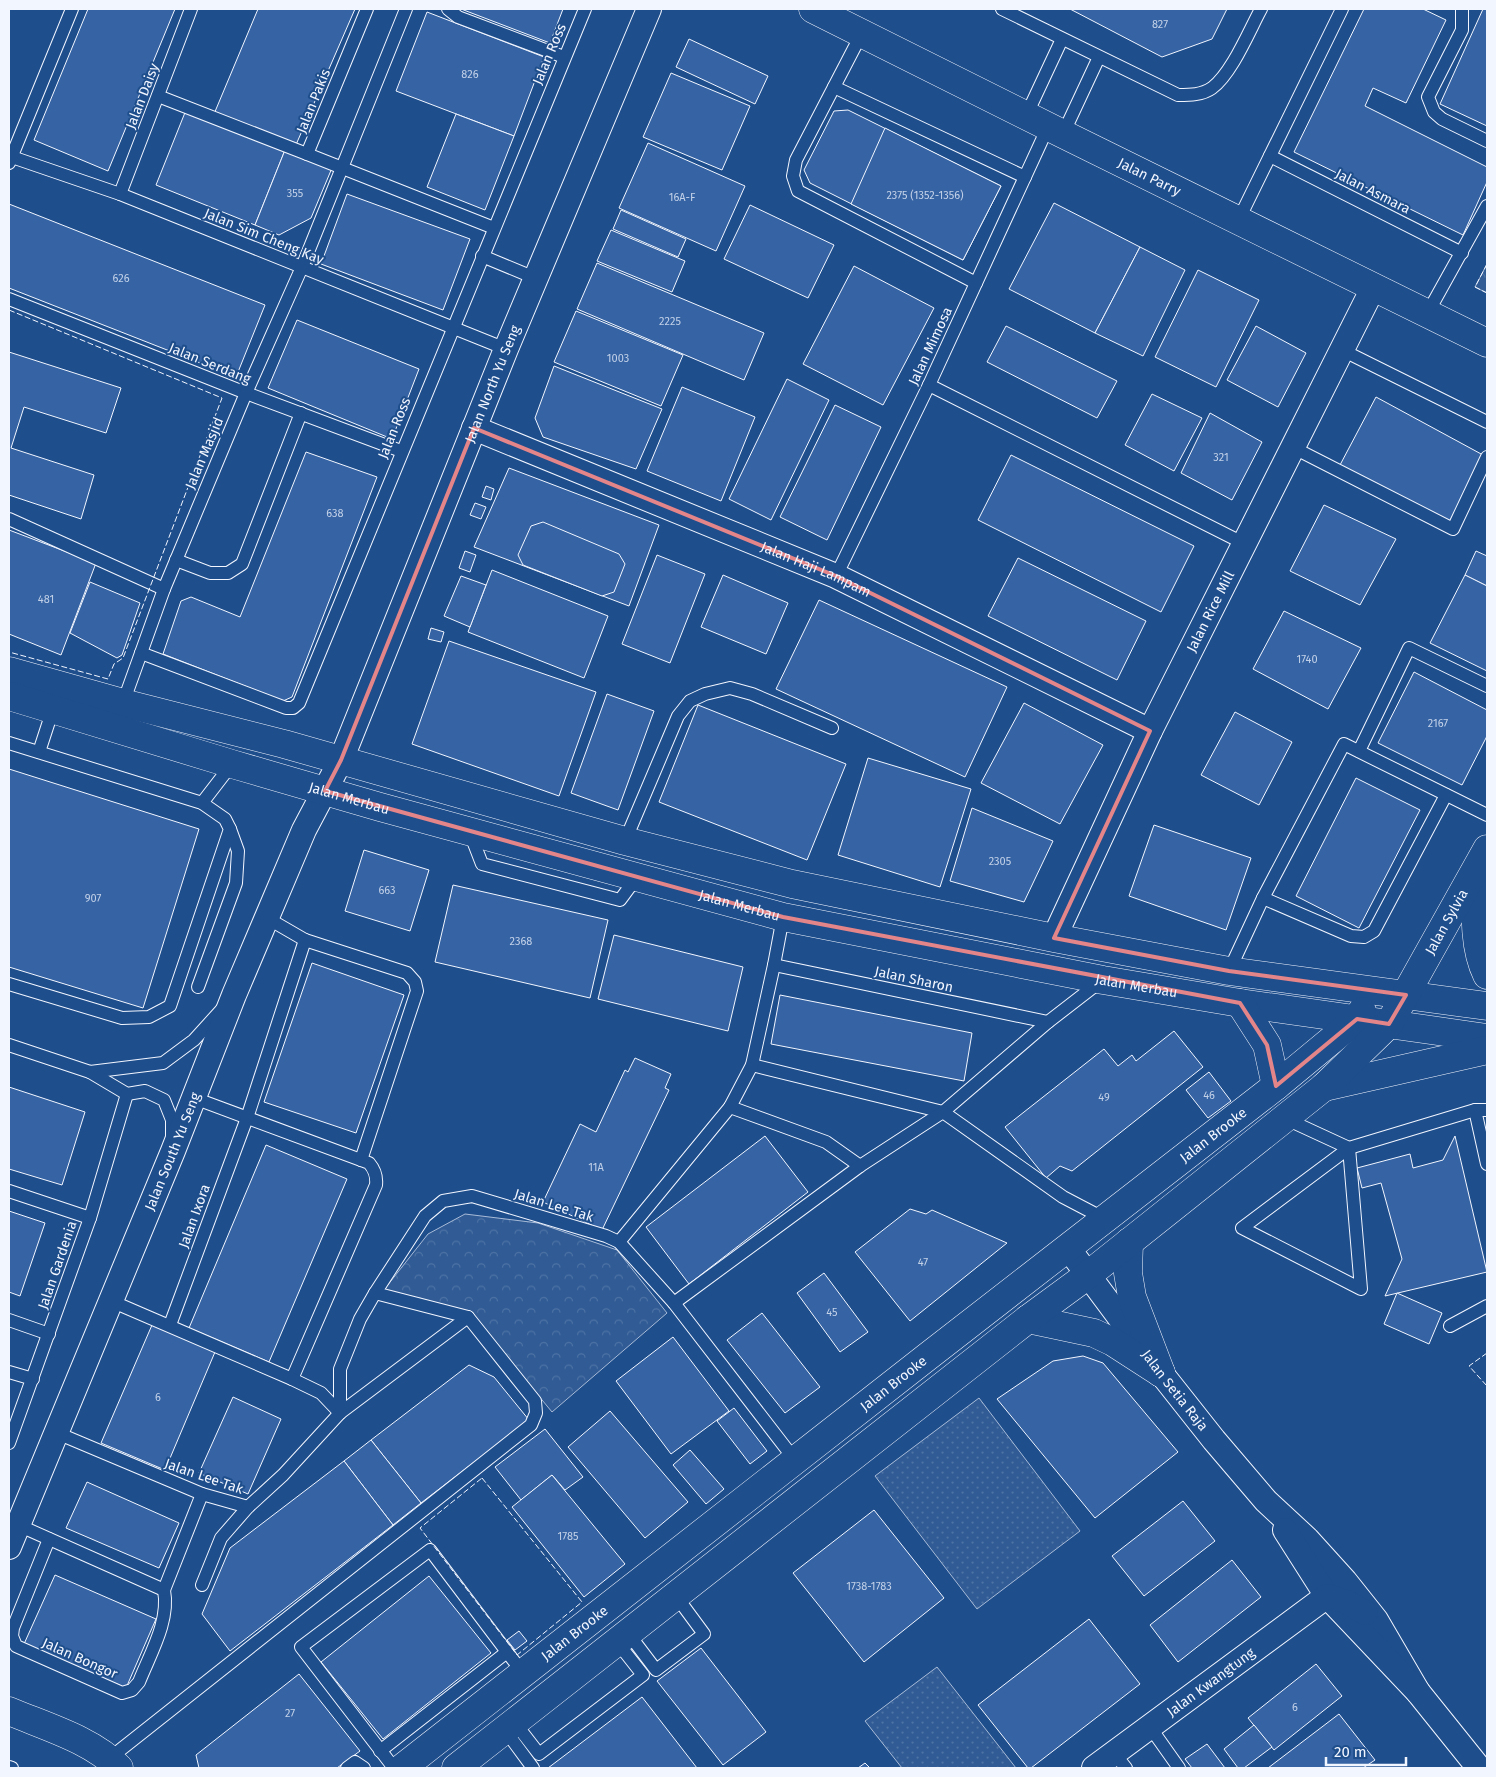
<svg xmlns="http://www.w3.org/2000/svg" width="1496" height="1777" viewBox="0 0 1496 1777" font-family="'Fira Sans',sans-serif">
<defs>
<pattern id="grass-dots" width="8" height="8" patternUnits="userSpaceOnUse" patternTransform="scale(1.25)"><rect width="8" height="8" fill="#305b95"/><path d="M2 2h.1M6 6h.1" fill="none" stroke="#4e73a5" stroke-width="1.8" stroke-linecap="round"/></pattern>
<pattern id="park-crowns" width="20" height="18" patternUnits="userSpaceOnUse" patternTransform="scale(1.25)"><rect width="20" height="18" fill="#305b95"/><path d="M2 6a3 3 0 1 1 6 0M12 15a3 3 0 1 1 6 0" fill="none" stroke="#4e73a5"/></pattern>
</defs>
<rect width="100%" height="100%" fill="#1f4e8c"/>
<g fill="url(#grass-dots)" stroke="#a8bbd7">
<path d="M979,1398l101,133 -103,78 -102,-133z"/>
<path d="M937,1667l79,101h-114l-37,-47z"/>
</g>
<g fill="url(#park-crowns)" stroke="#a8bbd7">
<path d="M1487,264v29l-12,-6z"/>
<path d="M465,1214l73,9 79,27 50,63 -115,99 -81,-98 -88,-23 45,-57z"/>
</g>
<g fill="#3563a3" stroke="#f2f6ff">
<path d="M88,9h87l-67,162 -74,-31z"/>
<path d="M258,9h97l-60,138 -81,-33z"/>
<path d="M461,9h102l-13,34z"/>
<path d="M1070,9h157l-15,30 -50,18z"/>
<path d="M1364,9h59l23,11 -40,83 -33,-15 -8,18 122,61v15l-24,53 -169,-83z"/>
<path d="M1483,9h4v117l-47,-22z"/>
<path d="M427,12l117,45 -30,79 -118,-45z"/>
<path d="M689,39l79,37 -13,28 -79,-37z"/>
<path d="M671,73l79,33 -28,64 -79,-33z"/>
<path d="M186,110l99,40 -30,75 -99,-40z"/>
<path d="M848,110l153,76 -38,74 -153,-77 -6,-13 30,-59z"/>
<path d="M456,114l58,22 -29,74 -58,-23z"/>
<path d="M885,128l116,58 -38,74 -112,-56z"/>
<path d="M648,143l97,43 -29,65 -97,-43z"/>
<path d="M285,150l47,18 -21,50 -32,17 -24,-10z"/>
<path d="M347,194l123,45 -27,71 -122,-46z"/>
<path d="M1054,203l86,44 -45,86 -86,-44z"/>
<path d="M9,204l256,101 -29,72 -227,-89z"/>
<path d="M750,205l84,40 -26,53 -84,-39z"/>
<path d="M621,210l65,29 -8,18 -65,-28z"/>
<path d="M611,230l74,31 -13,31 -75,-31z"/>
<path d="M1140,247l45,23 -42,86 -48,-23z"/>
<path d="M597,263l167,70 -20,47 -167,-71z"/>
<path d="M854,266l80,42 -51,97 -80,-41z"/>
<path d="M1198,270l61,30 -43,87 -61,-30z"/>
<path d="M576,311l107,44 -22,51 -107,-44z"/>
<path d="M297,320l122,49 -27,70 -124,-51z"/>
<path d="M1006,326l111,55 -20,37 -110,-56z"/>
<path d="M1256,326l50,27 -28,54 -51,-27z"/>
<path d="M9,352l112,36 -15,45 -82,-26 -13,41 83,27 -13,44 -72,-24z"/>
<path d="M554,366l108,43 -26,60 -93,-32 -8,-19z"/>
<path d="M787,379l42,21 -58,120 -42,-21z"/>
<path d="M682,387l73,30 -34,84 -74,-30z"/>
<path d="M1152,394l50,24 -28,53 -49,-26z"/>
<path d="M1376,397l107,58 -34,68 -109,-58z"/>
<path d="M835,405l46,22 -54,113 -47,-23z"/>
<path d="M1210,413l52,29 -30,58 -51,-27z"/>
<path d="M306,452l71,25 -85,220 -9,4 -120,-47 18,-53 10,-4 49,20z"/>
<path d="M1011,455l183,91 -33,66 -183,-92z"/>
<path d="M509,468l150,57 -30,81 -155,-59z"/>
<path d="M486,486l8,3 -3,11 -9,-3z"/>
<path d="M475,503l11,4 -5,12 -11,-4z"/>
<path d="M1324,505l72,34 -36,66 -70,-34z"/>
<path d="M543,522l76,32 6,10 -11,28 -12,4 -79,-31 -5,-10 13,-29z"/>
<path d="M9,530l87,33 -35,92 -52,-21z"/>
<path d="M465,551l11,4 -6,17 -11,-4z"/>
<path d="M1476,551l11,5v30l-22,-11z"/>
<path d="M657,555l48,19 -35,89 -48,-19z"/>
<path d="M1018,558l128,63 -29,59 -129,-64z"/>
<path d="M492,570l116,46 -24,62 -116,-46z"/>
<path d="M723,575l65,28 -22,51 -65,-27z"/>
<path d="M1465,575l22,11v85l-57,-28z"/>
<path d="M461,576l25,9 -16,42 -26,-11z"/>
<path d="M90,582l50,21 -18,52 -5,3 -47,-25z"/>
<path d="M819,600l188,87 -42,90 -189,-88z"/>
<path d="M1284,611l77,37 -33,61 -75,-40z"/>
<path d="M431,628l13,4 -3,10 -13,-3z"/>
<path d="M449,641l147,51 -37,104 -147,-52z"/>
<path d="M1414,672l73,38v26l-25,49 -84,-42z"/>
<path d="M607,694l47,17 -36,99 -47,-17z"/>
<path d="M1024,703l79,42 -43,79 -79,-41z"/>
<path d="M698,705l148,59 -39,96 -148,-58z"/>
<path d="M1235,712l57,30 -33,63 -58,-30z"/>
<path d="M868,758l103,31 -31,98 -102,-32z"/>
<path d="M9,769l190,60 -56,179 -134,-41z"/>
<path d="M1356,778l64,32 -61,118 -63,-32z"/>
<path d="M972,808l81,33 -29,61 -74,-21z"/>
<path d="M1154,825l97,33 -25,72 -97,-34z"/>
<path d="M364,850l65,20 -19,61 -65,-20z"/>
<path d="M453,885l155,35 -18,78 -155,-36z"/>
<path d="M614,935l129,32 -15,64 -130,-32z"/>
<path d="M312,963l92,32 -48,138 -92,-31z"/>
<path d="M780,995l192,38 -8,48 -193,-37z"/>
<path d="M1174,1031l29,36 -131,104 -12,-5 -14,12 -41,-51 99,-78 14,17 14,-11 4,6z"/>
<path d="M635,1058l36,16 -6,14 4,2 -67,140 -59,-28 37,-78 16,8 29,-62 3,2z"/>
<path d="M1209,1072l22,29 -23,17 -22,-28z"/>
<path d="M9,1087l76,25 -23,73 -53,-16z"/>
<path d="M765,1136l43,56 -119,92 -43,-57z"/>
<path d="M1455,1136l32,136 -102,24 17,-37 -21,-76 -19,5 -5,-20 53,-14 3,14 30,-8z"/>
<path d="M266,1145l81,34 -78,183 -80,-34z"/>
<path d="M910,1209l16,5 6,-4 75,33 -97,78 -55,-69z"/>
<path d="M9,1211l36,12 -25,73 -11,-4z"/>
<path d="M824,1273l44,59 -28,20 -43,-59z"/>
<path d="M1397,1293l45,20 -13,31 -45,-20z"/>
<path d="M762,1313l58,74 -35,26 -58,-73z"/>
<path d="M152,1325l63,27 -50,118 -64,-27z"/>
<path d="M673,1337l56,74 -58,43 -55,-73z"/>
<path d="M1083,1356l20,7 75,89 -83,66 -98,-119 56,-38z"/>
<path d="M469,1365l25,12 35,43 -108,83 -50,-63z"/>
<path d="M233,1397l48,22 -33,75 -49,-21z"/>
<path d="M734,1408l33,43 -17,13 -33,-43z"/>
<path d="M610,1411l78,91 -43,36 -77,-91z"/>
<path d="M545,1429l38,48 -18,13 -13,-15 -31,25 -26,-33z"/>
<path d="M371,1440l50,63 -28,22 -49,-64z"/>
<path d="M690,1450l34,39 -18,15 -33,-39z"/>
<path d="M344,1461l49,64 -163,126 -28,-37 28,-66z"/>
<path d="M552,1475l73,89 -41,33 -72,-90z"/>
<path d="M87,1482l92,41 -20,45 -93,-40z"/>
<path d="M1183,1501l32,40 -71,55 -32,-40z"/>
<path d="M874,1510l70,88 -80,64 -71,-89z"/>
<path d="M1232,1560l29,37 -83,65 -28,-37z"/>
<path d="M55,1575l101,44 -30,69 -102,-44z"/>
<path d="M429,1576l62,77 -108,86 -62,-77z"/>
<path d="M1089,1619l51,65 -109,84h-3l-50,-63z"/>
<path d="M519,1631l8,10 -12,9 -8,-10z"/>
<path d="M701,1648l65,84 -43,33 -66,-84z"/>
<path d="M1316,1664l26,32 -68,54 -26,-32z"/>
<path d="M299,1674l61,77 -23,17h-138l-3,-13z"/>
<path d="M642,1697l55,71h-149z"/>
<path d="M1339,1714l36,46 -12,8h-95z"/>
<path d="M1254,1725l18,22 -28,21h-6l-14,-19z"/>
<path d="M1207,1744l18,24h-33l-7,-9z"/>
<path d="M865,1763l5,5h-12z"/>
</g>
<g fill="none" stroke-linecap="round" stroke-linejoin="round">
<defs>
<g id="lane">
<path d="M367,9l-60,145 187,74"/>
<path d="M448,9l10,8 106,40"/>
<path d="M1002,9l176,86c12,0 24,0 34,-7 20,-15 37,-57 49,-79"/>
<path d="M1462,9v21l-34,67 6,15 8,7 45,22"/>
<path d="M862,33l-66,127 -3,16 5,15 178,92"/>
<path d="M834,87l191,90"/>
<path d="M158,96l149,58"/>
<path d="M1026,116l36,-77"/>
<path d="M1063,134l36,-77"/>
<path d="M9,156l111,38 386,155"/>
<path d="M1270,156l192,97"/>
<path d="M9,163l63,-154"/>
<path d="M120,194l71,-185"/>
<path d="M1238,221l104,-212"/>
<path d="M482,256l53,22"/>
<path d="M9,299l237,94 155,58"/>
<path d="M1427,314l60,-108"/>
<path d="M1342,350l145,72"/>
<path d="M929,385l316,159"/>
<path d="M1294,448l159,81 34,-72"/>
<path d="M9,519l155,70"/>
<path d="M176,560l34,13h18l14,-9 59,-151"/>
<path d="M836,576l93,-191 119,-258"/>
<path d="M141,653l145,55h7l6,-5 286,-694"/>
<path d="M123,703l41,-114 82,-196 56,-126 104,-258"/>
<path d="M9,743l193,60 23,16 5,10 -60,177 -21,11 -27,1 -113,-34"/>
<path d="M1359,751l50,-103 78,38"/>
<path d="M39,752l14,-43"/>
<path d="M202,803l30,-39"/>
<path d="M470,833l12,31 138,36 17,-23"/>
<path d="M625,841l53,-125 12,-15 15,-7 25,-6 22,6 80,34"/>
<path d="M1263,898l88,38 13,1 10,-6 72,-136"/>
<path d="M267,918l38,22"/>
<path d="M774,965l274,57"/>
<path d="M1229,971l34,-73 81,-154 143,71"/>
<path d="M198,987l38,-104 2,-32 -8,-22"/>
<path d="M9,1045l81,27 73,-9 31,-23 29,-32"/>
<path d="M752,1065l191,47 105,-90 53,-41"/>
<path d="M90,1072l37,22 18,-3 19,9 8,20v18"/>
<path d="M194,1098l175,65c6,7 8,13 7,22l-84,194"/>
<path d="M730,1107l96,35 34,24"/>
<path d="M1475,1110l12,54"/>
<path d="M1284,1118l65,30 126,-38h12"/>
<path d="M1349,1148l12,141 -119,-61z"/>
<path d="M9,1191l81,27"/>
<path d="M619,1242l111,-135 22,-42 22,-100 9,-48"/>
<path d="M111,1301l181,78 29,14 19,20"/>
<path d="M674,1303l186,-137 83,-54 120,85 42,22"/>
<path d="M9,1320l40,14"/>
<path d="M170,1325l77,-207 58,-178 102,33 8,9 2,9 -56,169"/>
<path d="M1450,1326l37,-20"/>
<path d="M9,1372l24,7"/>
<path d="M340,1413v-44l20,-50 15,-26 50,-77 18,-15 29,-5 134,40 13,6 55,61 121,157"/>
<path d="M57,1433l145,61 46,13"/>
<path d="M9,1443l81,-225 37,-124"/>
<path d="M18,1525l146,65"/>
<path d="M49,1539l-36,89 -1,8 4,10 106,47 10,-3 7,-8c11,-28 31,-61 25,-92"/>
<path d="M202,1585l19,-47 27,-31 35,-32 57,-62 128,-96"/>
<path d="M164,1590l38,-96"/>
<path d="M628,1633l28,37 48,-36 -28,-38"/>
<path d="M515,1723l24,31 104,-79 -26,-33"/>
<path d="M1150,1727l29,41"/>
<path d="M505,1730l28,38"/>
<path d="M380,1751l127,-99"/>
<path d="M1114,1753l12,15"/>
<path d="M110,1758l421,-333 5,-12 -1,-12 -67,-84 -93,-24"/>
<path d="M9,1767l3,1"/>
<path d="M347,1768l8,-6 9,6"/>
<path d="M394,1768l-93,-121 129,-97 93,123"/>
</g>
<g id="street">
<path id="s1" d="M474,428l362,148 314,155"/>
<path id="s2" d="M1054,938l96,-207 223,-443"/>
<path id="s3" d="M1068,1248l93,125 53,67 52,61 41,38 38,42 31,39 42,72"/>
<path d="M1285,1530l42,66 91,96 61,76"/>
<path id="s4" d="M9,1547l164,-396 61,-156 70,-165 37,-70 165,-411 143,-340"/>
<path id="s5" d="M1094,1768l233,-172 20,6 19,11"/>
</g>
<g id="secondary">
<path id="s6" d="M813,9l250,125 424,209"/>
<path d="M9,671l114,32 161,41 341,97 167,43 262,54 175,33 258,35"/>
<path id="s7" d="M9,696l223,68 148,43 403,110 320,63 137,23 247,35"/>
<path d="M1477,874c-1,33 -5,70 10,101"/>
<path d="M1240,1003l27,42 9,41"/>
<path d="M1324,1087l163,-37"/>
<path d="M1129,1242l-1,31 4,24 29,76"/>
<path d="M1028,1319l66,14 19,9 48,31"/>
<path d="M9,1711c35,15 84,29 110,57"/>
<path id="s8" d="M402,1768l525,-411 349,-271 81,-67 5,-8"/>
<path id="s9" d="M456,1768l572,-449 60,-44 236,-188 65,-63 98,-175"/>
</g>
</defs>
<use href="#lane" stroke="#f2f6ff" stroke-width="14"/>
<use href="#street" stroke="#f2f6ff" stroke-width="26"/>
<use href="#secondary" stroke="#f2f6ff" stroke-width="29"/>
<use href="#lane" stroke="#1f4e8c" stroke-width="12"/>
<use href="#street" stroke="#1f4e8c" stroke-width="24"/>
<use href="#secondary" stroke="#1f4e8c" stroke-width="28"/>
<g stroke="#f2f6ff" stroke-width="1" stroke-dasharray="6 2.5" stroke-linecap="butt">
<path d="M1487,264l-12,23 12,6"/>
<path d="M9,310l213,88 -99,260 -9,6 -6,15 -99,-27"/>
<path d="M1487,1353l-18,13 18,20"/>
<path d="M482,1478l100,124 -65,53 -97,-127z"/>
</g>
</g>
<path fill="none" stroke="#e38589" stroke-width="4" stroke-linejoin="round" d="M474,428l362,148 314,155 -96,207 175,33 177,24 -17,29 -32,-5 -81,67 -9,-41 -27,-42 -457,-86 -458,-126 16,-31z"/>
<g text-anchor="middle" stroke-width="4" stroke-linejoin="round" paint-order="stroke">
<g font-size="11" fill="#c3d1e8">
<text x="1160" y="28">827</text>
<text x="470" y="78">826</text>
<text x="295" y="197">355</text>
<text x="925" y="199">2375 (1352-1356)</text>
<text x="682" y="201">16A-F</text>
<text x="121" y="282">626</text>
<text x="670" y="325">2225</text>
<text x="618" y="362">1003</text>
<text x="1221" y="461">321</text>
<text x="335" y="517">638</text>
<text x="46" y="603">481</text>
<text x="1307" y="663">1740</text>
<text x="1438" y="727">2167</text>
<text x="1000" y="865">2305</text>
<text x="387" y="894">663</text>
<text x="93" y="902">907</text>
<text x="521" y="945">2368</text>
<text x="1209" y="1099">46</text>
<text x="1104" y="1101">49</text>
<text x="596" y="1171">11A</text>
<text x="923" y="1266">47</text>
<text x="832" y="1316">45</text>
<text x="158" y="1401">6</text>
<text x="568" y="1540">1785</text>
<text x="869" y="1590">1738-1783</text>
<text x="1295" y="1711">6</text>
<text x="290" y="1717">27</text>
</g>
<g font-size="14" fill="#f2f6ff" stroke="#1f4e8c">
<text transform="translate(549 54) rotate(-67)" y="5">Jalan Ross</text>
<text transform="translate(142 96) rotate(-69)" y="5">Jalan Daisy</text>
<text transform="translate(313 101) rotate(-68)" y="5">Jalan Pakis</text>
<text dy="5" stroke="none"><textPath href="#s6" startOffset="376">Jalan Parry</textPath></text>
<text transform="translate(1373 191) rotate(27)" y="5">Jalan Asmara</text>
<text transform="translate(264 236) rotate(22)" y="5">Jalan Sim Cheng Kay</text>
<text transform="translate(930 346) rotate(-65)" y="5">Jalan Mimosa</text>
<text transform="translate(210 363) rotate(22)" y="5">Jalan Serdang</text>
<text dy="5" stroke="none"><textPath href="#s4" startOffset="1260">Jalan North Yu Seng</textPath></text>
<text transform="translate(394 428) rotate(-68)" y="5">Jalan Ross</text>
<text transform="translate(204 453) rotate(-67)" y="5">Jalan Masjid</text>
<text dy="5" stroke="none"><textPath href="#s1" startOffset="370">Jalan Haji Lampam</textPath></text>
<text dy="5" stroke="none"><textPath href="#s2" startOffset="362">Jalan Rice Mill</textPath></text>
<text dy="5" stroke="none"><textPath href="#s7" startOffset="355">Jalan Merbau</textPath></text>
<text dy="5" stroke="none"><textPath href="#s7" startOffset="760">Jalan Merbau</textPath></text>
<text dy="5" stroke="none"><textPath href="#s9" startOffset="1311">Jalan Sylvia</textPath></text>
<text transform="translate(914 979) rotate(12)" y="5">Jalan Sharon</text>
<text dy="5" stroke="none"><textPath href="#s7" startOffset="1165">Jalan Merbau</textPath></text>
<text dy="5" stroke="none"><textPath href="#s8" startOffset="1029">Jalan Brooke</textPath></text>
<text dy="5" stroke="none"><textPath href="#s4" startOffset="428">Jalan South Yu Seng</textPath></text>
<text transform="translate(554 1205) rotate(17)" y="5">Jalan Lee Tak</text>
<text transform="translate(194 1216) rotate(-70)" y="5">Jalan Ixora</text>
<text transform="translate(57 1265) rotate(-71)" y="5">Jalan Gardenia</text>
<text dy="5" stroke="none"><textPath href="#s8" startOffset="624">Jalan Brooke</textPath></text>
<text dy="5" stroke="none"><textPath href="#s3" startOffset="178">Jalan Setia Raja</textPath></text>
<text transform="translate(204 1476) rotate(19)" y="5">Jalan Lee Tak</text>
<text dy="5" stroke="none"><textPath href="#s8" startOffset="219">Jalan Brooke</textPath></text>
<text transform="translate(80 1658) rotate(24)" y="5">Jalan Bongor</text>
<text dy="5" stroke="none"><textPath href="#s5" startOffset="145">Jalan Kwangtung</textPath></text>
</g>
</g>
<rect width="1496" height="1777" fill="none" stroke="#f2f6ff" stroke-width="20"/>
<path d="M1326 1757v8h80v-8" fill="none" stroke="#f2f6ff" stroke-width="2.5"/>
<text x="1334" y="1757" font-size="15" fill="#f2f6ff" stroke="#1f4e8c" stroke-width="4" paint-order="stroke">20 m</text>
</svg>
